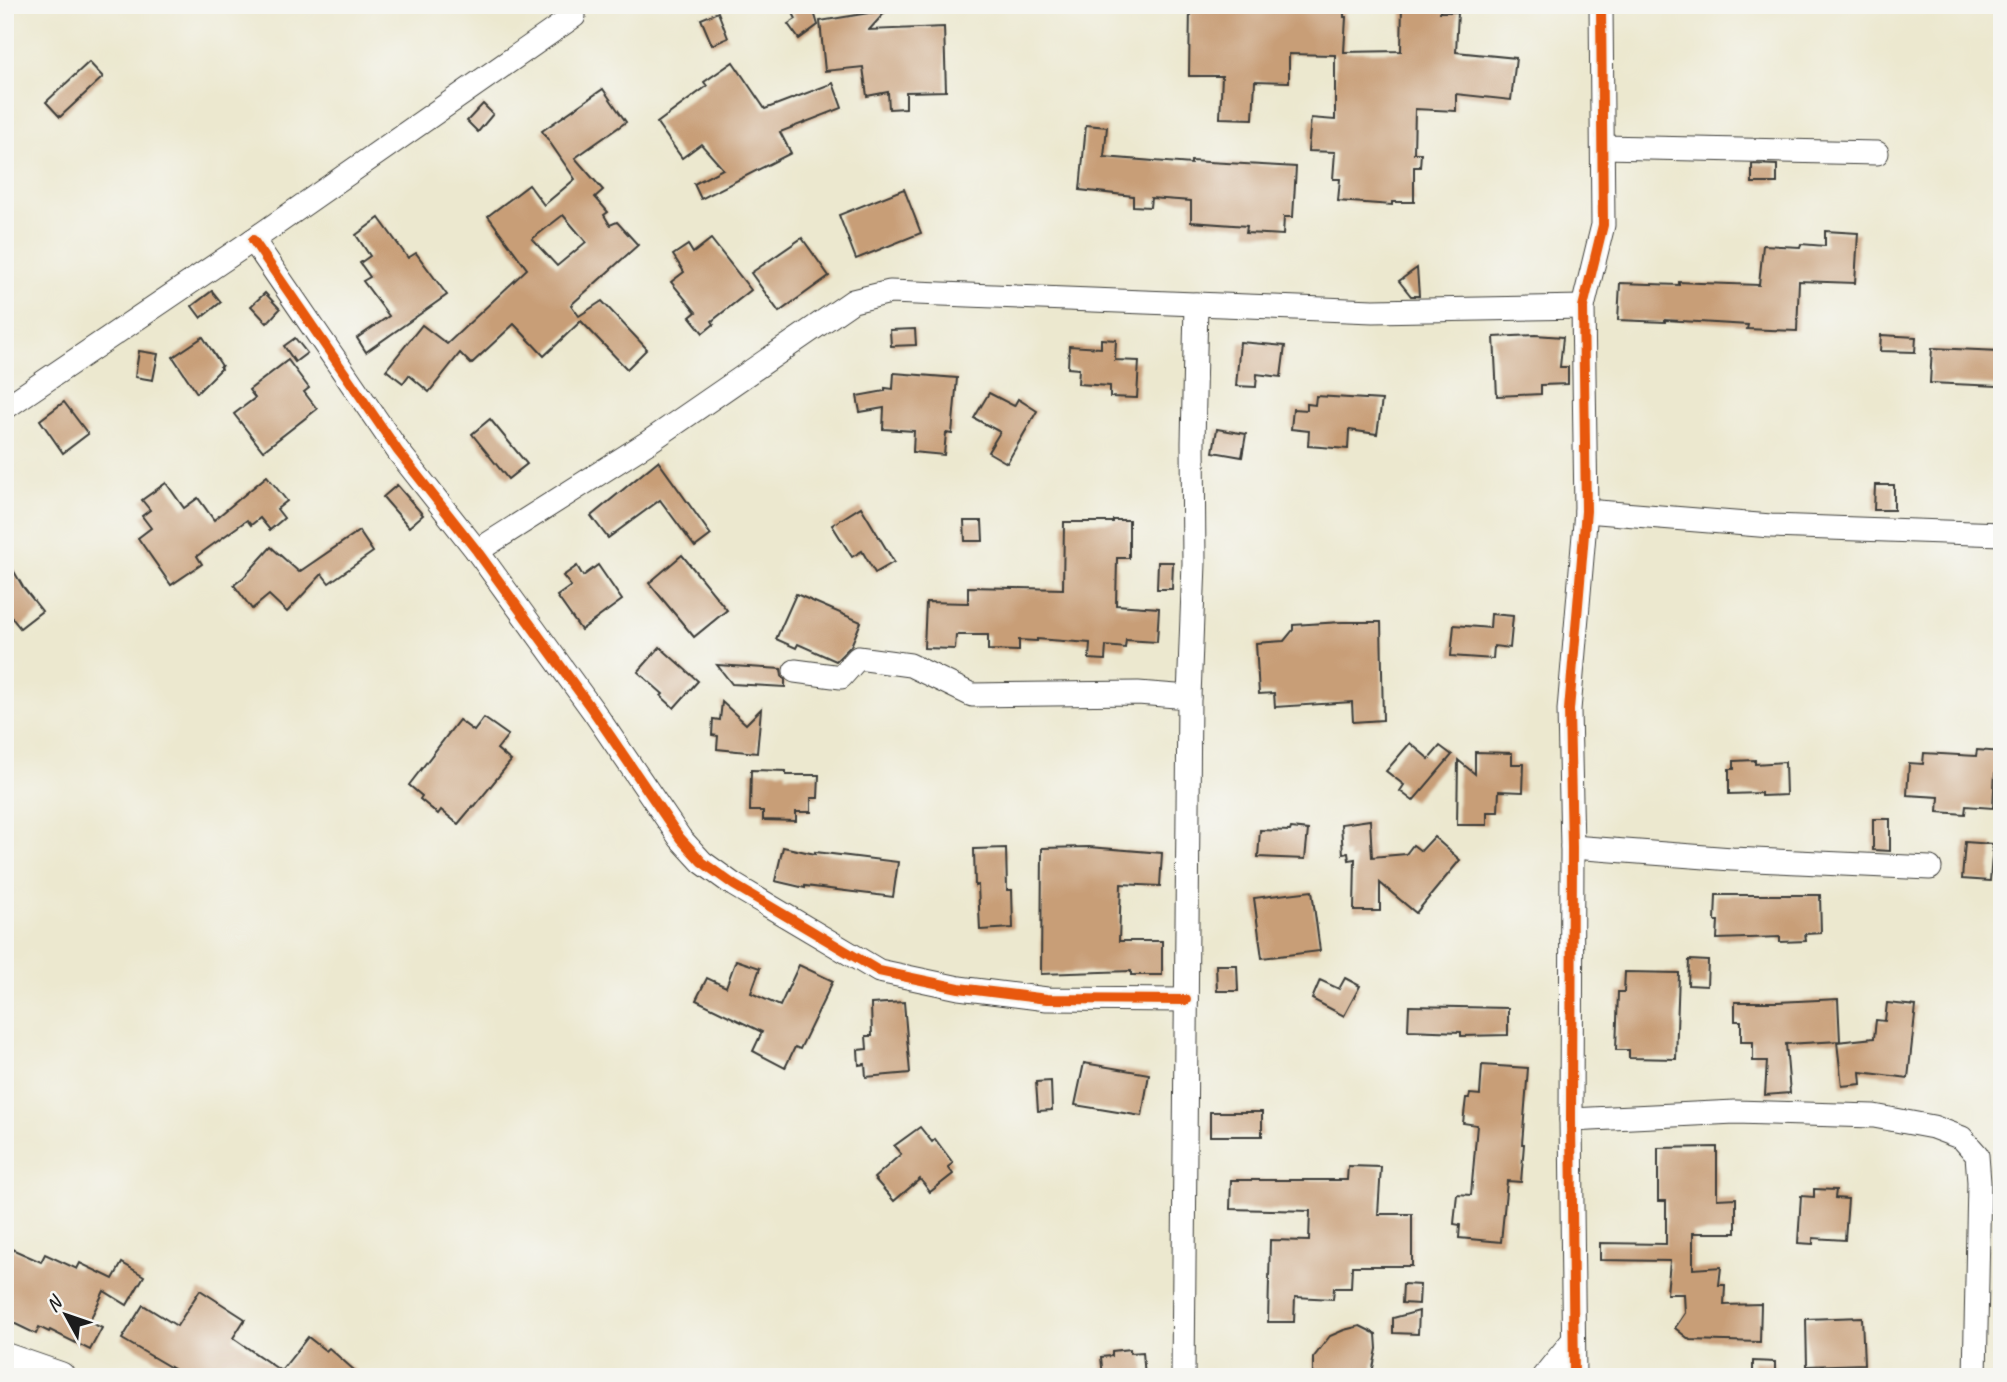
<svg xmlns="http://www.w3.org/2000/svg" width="2007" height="1382" viewBox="0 0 2007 1382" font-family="Caveat,sans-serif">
<rect width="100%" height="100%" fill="#f6f6f2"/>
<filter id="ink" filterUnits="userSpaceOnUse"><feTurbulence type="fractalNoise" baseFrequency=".0143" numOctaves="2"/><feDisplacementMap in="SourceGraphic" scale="14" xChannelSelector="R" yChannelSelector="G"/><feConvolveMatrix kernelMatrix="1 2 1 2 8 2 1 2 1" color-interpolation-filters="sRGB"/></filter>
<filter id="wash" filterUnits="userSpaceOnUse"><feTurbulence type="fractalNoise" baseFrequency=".00686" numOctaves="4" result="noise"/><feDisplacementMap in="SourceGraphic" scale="28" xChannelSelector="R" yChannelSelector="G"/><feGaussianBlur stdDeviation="1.57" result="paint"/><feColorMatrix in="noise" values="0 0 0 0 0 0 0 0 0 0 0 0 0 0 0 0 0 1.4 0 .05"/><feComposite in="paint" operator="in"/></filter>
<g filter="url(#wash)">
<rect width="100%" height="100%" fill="#ece8cf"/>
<g id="blocks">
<g fill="#c89e77" fill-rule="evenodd">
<path d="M789,5h23l6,20 -19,14 -11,-15 8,-5z"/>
<path d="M1190,5h154v12h2l-2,35 57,-1 1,-46h38v7h18l-2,40 60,6 -5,42 -55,-6v17l-41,-2 -1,44h7l-1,14h-6v35h-22v3l-54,-4 2,-22h-7l2,-27 -27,-1 3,-33 24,2v-65l-46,-1v28l-34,-1 -2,38 -33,-1 2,-42h-33z"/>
<path d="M887,10l-18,20 75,-3 2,64 -40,1v16l-17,1 -1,-17 -21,4 -4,-29 -38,4 -5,-50z"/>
<path d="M718,12l10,26 -16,7 -11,-26z"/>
<path d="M89,62l14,15 -43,40 -14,-15z"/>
<path d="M733,62l32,47 68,-26 9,25 -62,24 11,21 -90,46 -7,-15 29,-15 -22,-25 -19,14 -25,-35 50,-37 -3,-4z"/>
<path d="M603,89l23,33 -51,36 28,32 -8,7 13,15 -4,3 6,10 7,-3 21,23 -67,60 8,11 23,-15 45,48 -20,20 -46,-48 -37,35 -30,-32 -43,40 -11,-11 -31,39 -20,-17 -6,8 -17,-13 36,-45 25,19 80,-75 -39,-53 41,-31 15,20 31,-26 -33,-48zM563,215l23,27 -29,24 -25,-27z"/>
<path d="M483,104l10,10 -15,18 -11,-11z"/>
<path d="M1086,125l21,2 -3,30 87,7v-3l105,6 -3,50h-9l-1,18 -37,-2 1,-7 -56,-4v-21l-40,-3 -1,9 -17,-1v-10l-53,-6z"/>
<path d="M1752,164l25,1v18h-25z"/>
<path d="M904,189l17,44 -65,26 -17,-44z"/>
<path d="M379,218l29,40 8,-5 31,42 -81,57 -9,-14 32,-22 -26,-35 7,-4 -10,-14 10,-7 -14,-21z"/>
<path d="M1825,231l33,2 -3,50 -56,-2 -2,50 -50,-2 1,-4 -83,-5v2l-47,-2 2,-37 59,2v-3l21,1 59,2 4,-40 37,2 1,-3 24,2z"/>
<path d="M802,238l27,38 -50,36 -28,-39z"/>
<path d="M711,239l40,51 -39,31 2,3 -11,9 -13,-16 6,-5 -25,-30 13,-10 -11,-17 15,-10 5,8z"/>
<path d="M1417,268l2,28h-8l-12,-15z"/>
<path d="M212,291l9,11 -20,16 -9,-12z"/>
<path d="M265,293l15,16 -13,14 -16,-17z"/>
<path d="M915,329l1,16 -25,1 -1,-16z"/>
<path d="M1535,335l28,2 -3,30h8v17l-27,1v9l-44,2 -3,-59z"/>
<path d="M1881,335l35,2 -1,15 -35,-1z"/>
<path d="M203,337l19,29 -2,1 1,2 -24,24 -24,-36z"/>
<path d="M295,338l12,15 -12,9 -11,-16z"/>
<path d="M1101,339l15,1 -1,20 24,1 -2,37 -27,-1v-11l-32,-2 1,-15 -11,-1 1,-22 32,2z"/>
<path d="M1240,342l45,4 -4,31 -24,-3 -1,13 -20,-1z"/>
<path d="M1932,348l68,3 -2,35 -68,-3z"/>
<path d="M139,351l19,3 -5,26 -18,-3z"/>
<path d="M288,360l21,28 -5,4 13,17 -54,42 -29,-37 21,-16 -6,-8z"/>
<path d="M894,373l63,5 -5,56 -6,-1 -2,22 -31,-3 1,-21 -31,-2 1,-21 -24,4 -3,-16 28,-5v-3l8,1z"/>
<path d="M989,393l25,13 4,-7 19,12 -30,52 -19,-11 12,-20 -26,-14z"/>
<path d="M1316,396l66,4 -5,34 -28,-4 -1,19 -40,-3 1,-15 -18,-2 2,-20 14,1v-6l8,1z"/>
<path d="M64,402l24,32 -25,19 -23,-33z"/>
<path d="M490,419l37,45 -19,15 -36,-45z"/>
<path d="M1217,429l29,5 -4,23 -29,-5z"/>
<path d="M658,461l53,74 -16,12 -35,-47 -52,38 -17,-22z"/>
<path d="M267,476l20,25 -10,8 7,9 -14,12 -10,-12 -9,7 -4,-5 -50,36 5,8 -31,21 -33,-47 13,-10 -9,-12 8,-6 -8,-10 24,-17 18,25 14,-10 16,22z"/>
<path d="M397,485l26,30 -14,12 -26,-30z"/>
<path d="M1875,485h19v25h-20z"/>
<path d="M861,507l33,55 -19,11 -13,-22 -10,6 -20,-32z"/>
<path d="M1113,520h16v38h-12l-1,47 43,3 -2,34 -31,-2 -1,8 -19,-2 -1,14 -16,-1 1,-16 -53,-4v2l-18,-1v11l-31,-1v-15h-32l-1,14 -31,-1 2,-46 42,1v-16l95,2 1,-67h49z"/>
<path d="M964,521h18l1,20h-18z"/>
<path d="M359,531l14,21 -44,31 -7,-9 -35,38 -18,-17 -17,14 -18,-24 10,-8 27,-30 28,25z"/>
<path d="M682,555l45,55 -33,27 -45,-54z"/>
<path d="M5,556l18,31 19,24 -22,17 -15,-19z"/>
<path d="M1158,562h15l-1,27h-15z"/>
<path d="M598,565l24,35 -41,30 -24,-34 14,-10 -8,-10 14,-10 6,10z"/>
<path d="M796,594l65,28 -10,24 -15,15 -38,-17 -2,4 -20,-9z"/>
<path d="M1491,614l22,2 -3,32 -16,-2 -1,13 -42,-3 3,-31 36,3z"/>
<path d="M1342,622h39l2,98 -30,2 -1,-20 -77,5 -1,-14 -15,1 -3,-51 28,-2 9,-11v-5z"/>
<path d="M660,647l38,34 -24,27 -13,-12 2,-2 -25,-22z"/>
<path d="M717,665l64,4 1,7 3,4v7l-53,-3z"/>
<path d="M722,702l24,22 15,-15 -4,44 -40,-4 1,-13 -6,-1 1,-16 7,1z"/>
<path d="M484,718l24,17 -11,14 14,12 -37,46 -1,-1 -15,18 -17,-14 -3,4 -18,-15 2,-3 -13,-11 50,-65 15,11z"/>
<path d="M1410,743l19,16 11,-13 12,9 -39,46 -13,-10 4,-6 -18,-14z"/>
<path d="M1977,750l24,2 -1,21h-5l-2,35 -27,-2 -1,8 -27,-2 1,-15 -32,-2 2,-32 14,1 1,-11 52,3z"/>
<path d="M1475,752l37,1v11h12l-1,28 -24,-1 -1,21h-11v13h-30l1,-65 17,14z"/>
<path d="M1755,760v4l30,-2 1,33 -25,1v-3l-32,1v-25h5v-8z"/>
<path d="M751,770l35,1v4h33l-1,23h-7v14h-15v9l-33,-1v-9h-13z"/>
<path d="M1873,819h17v32l-17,-1z"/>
<path d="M1370,820l2,37 34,-3 7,-9 8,6 13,-14 26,23 -44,53 -36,-30v28h-26l1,-52 -6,1 -1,-7 -5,1 -2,-30z"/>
<path d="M1291,828l17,2 -3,29 -47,-2 2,-27 30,1z"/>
<path d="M1965,842l28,2 -3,37 -28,-2z"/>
<path d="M783,847l32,7v-2l83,10 -5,35 -88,-11v2l-30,-7z"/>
<path d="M1089,847l73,6 -2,33 -39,-2 -2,57h43v34h-31v-4l-90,3 1,-126z"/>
<path d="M1006,848l1,42h5l1,38 -33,2 -2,-45 -3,1 -1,-37z"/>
<path d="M1312,891l8,60 -58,7 -8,-60z"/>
<path d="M1716,895h104l1,38 -16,1 1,7 -26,1v-5l-63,2 1,-18h-3z"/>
<path d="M736,960l24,8 -9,25 29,13 19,-41 34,16 -33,68 -5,-2 -10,21 -32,-17 9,-19 -66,-32 11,-22 19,9z"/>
<path d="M1689,960l19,1 -1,25 -19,-1z"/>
<path d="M1216,965h21l1,26h-21z"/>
<path d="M1625,972l54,1 -3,86 -47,-1v-8h-13l2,-58h6z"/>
<path d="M1345,978l15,8 -16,30 -32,-17 8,-19 19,9z"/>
<path d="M1838,999l2,42 -54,3 4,49 -25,2 2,-34h-14v-19h-12v-21h-6v-19h43z"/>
<path d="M904,1002l6,71 -44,4 -1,-13 -6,1 -1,-15 9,-1 -1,-13h6l-1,-32z"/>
<path d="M1887,1003l29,3 -8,72 -48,-6 1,12 -19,2 -5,-44 37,-4 2,-18 9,1z"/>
<path d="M1409,1006l99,2v27l-47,1v-4l-53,-2z"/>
<path d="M1084,1063l65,11 -7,42 -67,-11z"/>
<path d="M1482,1065l46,3 -6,76h2l-3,38 -14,-1 -6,61 -42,-4 1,-13 -6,-1 3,-30 14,1 6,-70 -14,-2 3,-25h3l1,-4 10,1z"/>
<path d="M1051,1081l1,29 -14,1 -2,-29z"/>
<rect x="1210" y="1112" width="52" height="24"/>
<path d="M920,1127l12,15 3,-3 18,24 -5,4 5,7 -23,18 -10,-13 -26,22 -20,-23 27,-24 -7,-8z"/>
<path d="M1717,1147v52l19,-1v35h-43v36l28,-2 -2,18h6l-1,20 37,-1 -1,38 -70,-2 -15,-12 10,-15 -1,-19h-17l3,-33 -70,-1v-17l66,1v-43h-8v-53z"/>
<path d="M1348,1166l33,1 -3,47h34v52h-60l-1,22h-17l-1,11 -38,-2 -1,25h-26l2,-82 39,1 1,-30 -80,-2 1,-29h116z"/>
<path d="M1814,1189l22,1 -1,8 13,1 -3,41 -32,-2v6l-15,-1 3,-47 13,1z"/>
<path d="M5,1246l36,16 4,-8 32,15 3,-6 33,16 9,-16 22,13 -17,29 -23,-14 -15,31 13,6 -12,22 -40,-20 -1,2 -10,-5 -3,7 -31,-15z"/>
<path d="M1403,1284l17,1 -1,19 -17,-1z"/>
<path d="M200,1290l45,29 -12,19 48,33 27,-34 18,14 3,-3 33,29h-175l-65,-38 21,-34 34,21z"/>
<path d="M1419,1311l-1,23 -25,-1v-15z"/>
<path d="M1862,1317l2,47 -57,2 -1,-47z"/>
<path d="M1360,1326l16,8 1,15 -4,19 -7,9h-53v-19l17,-22 14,-6z"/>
<path d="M1130,1349v4l13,-1 2,25h-42l-2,-20 11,-1v-5z"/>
<path d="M1753,1361l22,1v15h-22z"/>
</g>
</g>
</g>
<g filter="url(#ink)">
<use href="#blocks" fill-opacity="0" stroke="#3b3b37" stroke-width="2"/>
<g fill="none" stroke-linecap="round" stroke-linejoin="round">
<defs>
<g id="minor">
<path d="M1603,147l274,6"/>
<path d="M253,240l145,211 79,100 117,161 86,126 22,24 32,23 145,86 80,17 88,11 139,1"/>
<path d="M5,408l248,-168 321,-224"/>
<path d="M1586,511l185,15 231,8"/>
<path d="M477,551l170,-108 206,-142 37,-9 483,19 210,-4"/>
<path d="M795,671l46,6 17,-19 52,7 62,30 166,-2 51,4"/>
<path d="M1572,847l160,12 198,9"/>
<path d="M1571,1120l164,-8 139,4 59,11 29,11 15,17 2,27 -4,195"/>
<path d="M1183,1377l6,-680 5,-134 -1,-120 3,-139"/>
<path d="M1543,1377l30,-37"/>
<path d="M1574,1377l-3,-257 1,-273 -3,-137 17,-199 -3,-204 20,-82 -2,-220"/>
</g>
<path id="tertiary" d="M5,1358l55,19"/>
</defs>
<use href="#minor" stroke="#3b3b37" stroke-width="25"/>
<use href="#tertiary" stroke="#3b3b37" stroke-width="32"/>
<use href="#minor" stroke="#fff" stroke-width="23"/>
<use href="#tertiary" stroke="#fff" stroke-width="30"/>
<defs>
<g id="cycleway">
<path d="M253,240l145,211 79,100 117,161 86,126 22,24 32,23 145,86 80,17 88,11 139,1"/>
<path d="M1574,1377l-3,-257 1,-273 -3,-137 17,-199 -3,-204 20,-82 -2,-220"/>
</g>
</defs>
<use href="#cycleway" stroke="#f6f6f2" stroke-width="15"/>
<use href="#cycleway" stroke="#e8590c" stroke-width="10"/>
</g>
</g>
<rect width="2007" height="1382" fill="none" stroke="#f6f6f2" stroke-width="28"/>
<g transform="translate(66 1315) rotate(310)" stroke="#f6f6f2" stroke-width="5" paint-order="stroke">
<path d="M0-5L12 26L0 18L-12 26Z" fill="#1c1c1c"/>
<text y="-10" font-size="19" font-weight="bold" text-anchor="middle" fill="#1c1c1c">N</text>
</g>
</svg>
